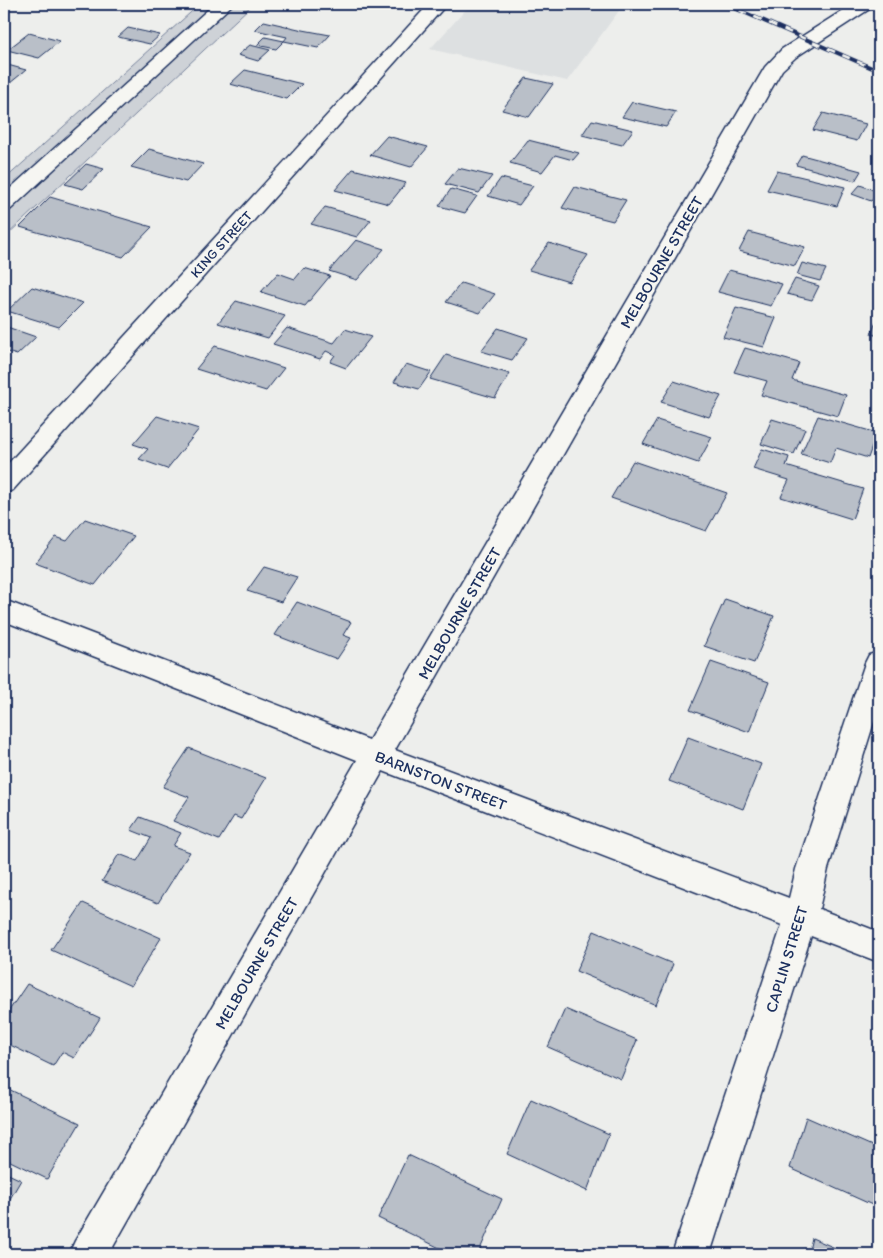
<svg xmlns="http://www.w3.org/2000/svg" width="883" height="1258" viewBox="0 0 883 1258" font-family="Itim,sans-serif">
<rect width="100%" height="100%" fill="#edeeec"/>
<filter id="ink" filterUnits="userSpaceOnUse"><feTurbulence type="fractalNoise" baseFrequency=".02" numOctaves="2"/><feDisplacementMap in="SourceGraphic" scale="10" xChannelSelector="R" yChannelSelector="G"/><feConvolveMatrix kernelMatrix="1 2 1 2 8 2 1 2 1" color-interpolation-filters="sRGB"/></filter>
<g filter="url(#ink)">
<path fill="#dde0e1" d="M471,4h153l-57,77 -137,-32z"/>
<path fill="#ced2d7" stroke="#74809a" d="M200,4h53l-249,234v-58z"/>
<g fill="#b9bfc8" stroke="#1b2f5e">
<path d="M264,21l39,9 27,5 -12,13 -34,-7 3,-4 -32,-7z"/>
<path d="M128,28l32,7 -10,9 -32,-7z"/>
<path d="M29,33l31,8 -21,17 -32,-8z"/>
<path d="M265,37l19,4 -8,8 -19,-4z"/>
<path d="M250,45l20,5 -12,11 -20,-6z"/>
<path d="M4,64l22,6 -22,18z"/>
<path d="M245,70l57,14 -15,15 -57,-15z"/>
<path d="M526,78l27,6 -24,33 -27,-7z"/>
<path d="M632,102l44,10 -10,15 -44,-10z"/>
<path d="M823,113l43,11 -9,17 -44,-11z"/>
<path d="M592,120l41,10 -11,15 -40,-10z"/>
<path d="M387,136l41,11 -17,20 -41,-12z"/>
<path d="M528,140l51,13 -6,7 -18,-5 -13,17 -32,-9z"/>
<path d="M149,149l54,15 -17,18 -55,-15z"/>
<path d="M802,155l59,16 -6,10 -59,-16z"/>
<path d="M86,164l18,5 -21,20 -18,-5z"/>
<path d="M458,168l34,8 -13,17 -34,-9z"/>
<path d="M353,169l53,14 -17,21 -54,-14z"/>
<path d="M777,171l68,16 -8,19 -70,-16z"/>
<path d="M501,178l32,8 -14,19 -31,-9z"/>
<path d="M860,185l19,7 -8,9 -19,-7z"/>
<path d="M575,187l51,13 -13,21 -51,-13z"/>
<path d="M451,189l26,7 -12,17 -26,-7z"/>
<path d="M50,197l102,30 -29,30 -103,-30z"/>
<path d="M325,207l46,13 -14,17 -46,-13z"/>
<path d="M749,232l56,15 -10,19 -56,-15z"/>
<path d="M356,240l28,9 -27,31 -28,-9z"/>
<path d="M549,243l39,12 -19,27 -40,-12z"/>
<path d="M802,263l24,6 -6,12 -23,-6z"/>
<path d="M304,268l26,8 -25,30 -44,-14 17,-19 17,6z"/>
<path d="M729,270l53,14 -11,22 -53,-14z"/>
<path d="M795,279l24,7 -7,14 -25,-6z"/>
<path d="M461,283l34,11 -15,19 -34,-11z"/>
<path d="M32,287l51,16 -24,24 -52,-16z"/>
<path d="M236,301l49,15 -17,22 -50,-15z"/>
<path d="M736,308l40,10 -12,29 -41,-10z"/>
<path d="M879,315v21l-8,-2z"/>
<path d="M4,326l32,11 -19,18 -13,-4z"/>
<path d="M287,328l47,15 11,-14 26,8 -25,31 -16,-6 5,-7 -9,-4 -6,8 -47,-15z"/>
<path d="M498,328l30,10 -16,22 -31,-9z"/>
<path d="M215,346l69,22 -18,23 -70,-22z"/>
<path d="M745,348l54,15 -7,17 54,15 -8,21 -77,-21 6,-14 -33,-9z"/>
<path d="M446,355l64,19 -15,24 -65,-19z"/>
<path d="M406,364l25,8 -12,17 -25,-7z"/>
<path d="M674,381l47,15 -12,21 -48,-15z"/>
<path d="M157,416l42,13 -32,40 -28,-10 9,-10 -15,-5z"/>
<path d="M818,416l59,17 -9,25 -32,-10 -6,15 -29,-9z"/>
<path d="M772,419l33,10 -11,25 -33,-10z"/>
<path d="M657,420l55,17 -14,26 -55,-19z"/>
<path d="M762,449l27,8 -3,9 77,23 -11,30 -71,-22 8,-17 -36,-11z"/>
<path d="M633,461l94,32 -21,38 -95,-33z"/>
<path d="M85,519l49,17 -39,49 -60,-22 21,-26 11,4z"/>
<path d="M264,567l33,10 -16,25 -34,-11z"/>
<path d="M725,599l49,17 -20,47 -50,-17z"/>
<path d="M297,602l54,20 -8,13 8,3 -14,21 -62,-24z"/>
<path d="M711,662l58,20 -20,50 -59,-22z"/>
<path d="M688,737l73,27 -18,45 -74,-28z"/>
<path d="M189,748l77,30 -25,41 -7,-3 -15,24 -46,-19 16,-24 -26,-10z"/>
<path d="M140,817l41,16 -8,13 17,6 -32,51 -56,-22 17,-27 18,7 14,-23 -20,-8z"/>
<path d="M83,903l78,35 -30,48 -80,-36z"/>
<path d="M594,931l79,33 -17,41 -80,-34z"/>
<path d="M27,984l73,34 -26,40 -12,-6 -9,14 -49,-24v-24z"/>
<path d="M565,1009l72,31 -16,39 -73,-32z"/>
<path d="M4,1087l76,36 -33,56 -43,-21z"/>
<path d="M531,1099l78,35 -22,57 -80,-37z"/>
<path d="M806,1117l73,32v59l-89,-40z"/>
<path d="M408,1155l94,44 -24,55h-26l-74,-36z"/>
<path d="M4,1172l17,8 -17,29z"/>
<path d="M812,1238l37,16h-41z"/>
</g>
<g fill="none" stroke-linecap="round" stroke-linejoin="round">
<defs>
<g id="minor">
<path d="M214,4h19l-222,205 -7,2v-17z"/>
<path d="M429,4h18l-434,486 -9,3v-25z"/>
<path d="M853,4h21l-3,4 -75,49 -14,13 -387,680 394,148 7,-29 69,-206 4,-8 10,-3v54l-51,163 -9,40 60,23v30l-68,-26 -101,318h-38l110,-329 -399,-154 -274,483h-40l6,-13 282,-481 -353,-139v-21l365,140 396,-673 17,-18z"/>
</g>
</defs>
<use href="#minor" stroke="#1b2f5e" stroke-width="3"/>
<use href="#minor" fill="#f6f6f2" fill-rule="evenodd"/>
<defs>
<path id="rail" d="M725,4l154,67"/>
</defs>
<use href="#rail" stroke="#1b2f5e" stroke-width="4"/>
<use href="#rail" stroke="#f6f6f2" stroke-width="2.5" stroke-dasharray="8" stroke-linecap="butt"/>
</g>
</g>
<g text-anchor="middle" stroke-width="4.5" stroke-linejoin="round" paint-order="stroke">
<g font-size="14" fill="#1b2f5e" stroke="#f6f6f2">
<text transform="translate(221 244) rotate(-48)" y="5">KING STREET</text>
</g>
<g font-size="16" fill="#1b2f5e" stroke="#f6f6f2">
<text transform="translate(661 262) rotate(-60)" y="6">MELBOURNE STREET</text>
<text transform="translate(459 613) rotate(-60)" y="6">MELBOURNE STREET</text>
<text transform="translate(441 780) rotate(21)" y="6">BARNSTON STREET</text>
<text transform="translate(786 959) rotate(-73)" y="6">CAPLIN STREET</text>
<text transform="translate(256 963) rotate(-60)" y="6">MELBOURNE STREET</text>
</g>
</g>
<rect width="883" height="1258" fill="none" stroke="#f6f6f2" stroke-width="20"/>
<rect x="10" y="10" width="863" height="1238" fill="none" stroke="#1b2f5e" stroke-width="2" filter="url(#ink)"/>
</svg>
